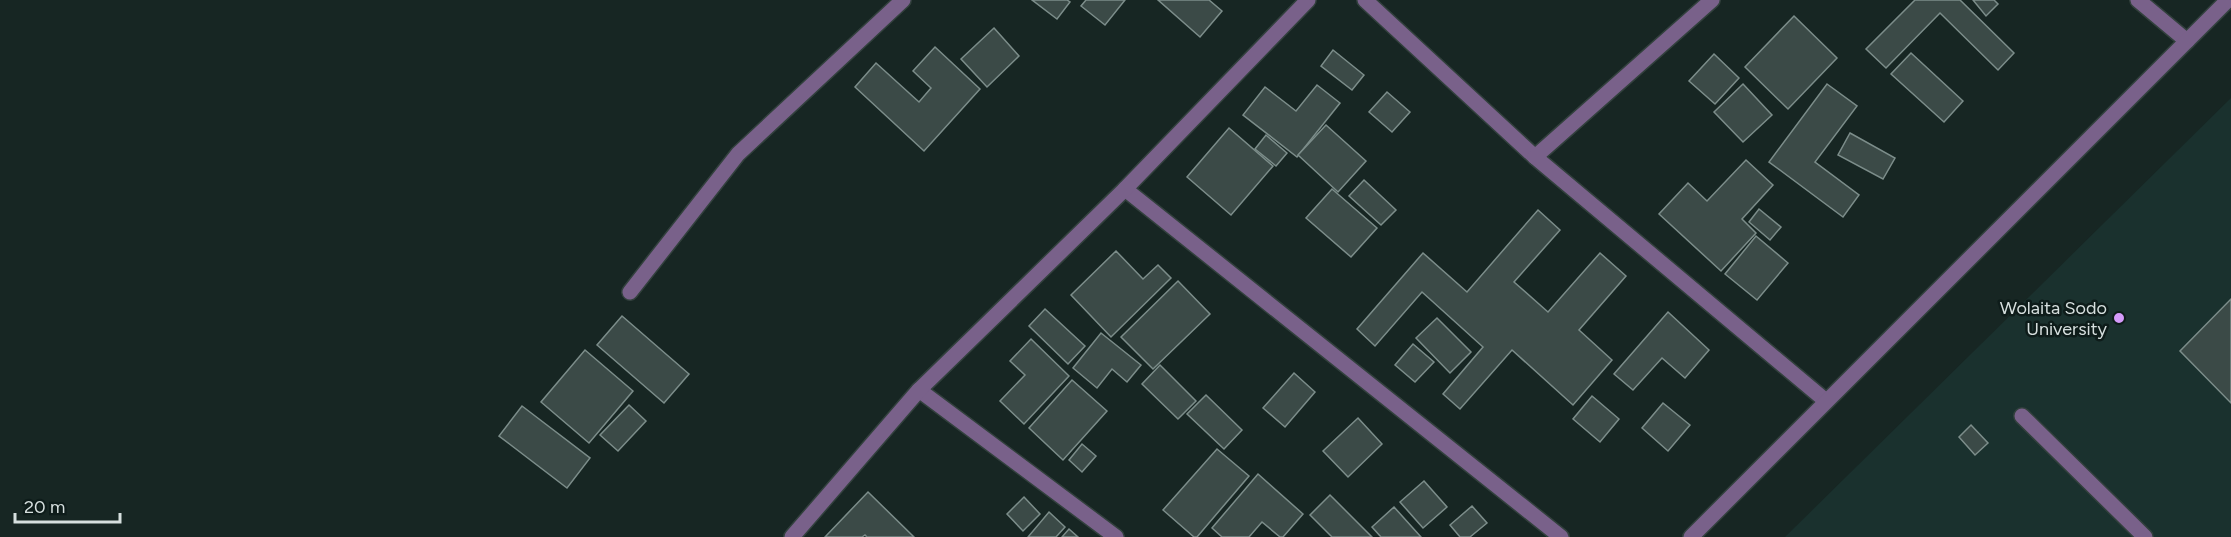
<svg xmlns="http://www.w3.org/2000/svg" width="2231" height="537" viewBox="0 0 2231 537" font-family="Figtree,sans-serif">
<rect width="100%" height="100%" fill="#172623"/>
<path fill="#1a312e" d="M2231,98v439h-446z"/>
<g fill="#3b4a47" stroke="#7c8d8a" stroke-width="1.5">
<path d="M1032,0h35l3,2 -13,17z"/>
<path d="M1086,0h39l-20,25 -24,-19z"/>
<path d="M1158,0h51l13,11 -22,26z"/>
<path d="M1915,0h45l54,53 -16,17 -58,-57 -54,55 -20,-19z"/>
<path d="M1973,0h21l4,4 -12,12z"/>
<path d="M1794,16l43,42 -49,51 -43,-42z"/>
<path d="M994,28l25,28 -32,31 -26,-28z"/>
<path d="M935,47l45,42 -56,62 -69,-64 21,-24 43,39 12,-14 -18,-17z"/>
<path d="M1333,50l31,25 -12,15 -31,-24z"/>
<path d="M1911,53l52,48 -19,21 -53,-48z"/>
<path d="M1714,54l25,24 -24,26 -26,-23z"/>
<path d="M1743,84l29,31 -29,27 -29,-30z"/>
<path d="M1827,84l30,22 -42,56 44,33 -16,22 -74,-55z"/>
<path d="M1317,85l23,18 -43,54 -54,-42 22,-28 31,24z"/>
<path d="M1387,92l23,20 -18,20 -23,-20z"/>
<path d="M1326,125l40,36 -28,31 -40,-37z"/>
<path d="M1229,128l44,38 -42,49 -44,-38z"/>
<path d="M1850,133l45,25 -12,21 -45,-24z"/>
<path d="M1266,135l21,18 -11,13 -21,-17z"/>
<path d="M1746,160l27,25 -31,34 14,14 -35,38 -62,-57 29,-31 19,18z"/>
<path d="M1364,180l32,30 -15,15 -32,-29z"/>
<path d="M1332,189l45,39 -26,29 -45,-39z"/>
<path d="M1759,209l22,18 -11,13 -21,-18z"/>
<path d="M1538,210l22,20 -46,52 34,30 52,-59 26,23 -47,54 33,30 -39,45 -61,-55 -52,59 -17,-15 40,-47 -61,-55 -47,54 -18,-17 66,-76 44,39z"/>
<path d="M1756,236l32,27 -31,37 -32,-26z"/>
<path d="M1116,251l27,28 15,-14 13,13 -60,59 -40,-42z"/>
<path d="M1178,281l32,33 -57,55 -32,-32z"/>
<path d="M2231,299v104l-51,-52z"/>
<path d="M1045,309l40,37 -17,18 -39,-38z"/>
<path d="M1668,312l41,38 -24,28 -23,-20 -29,32 -19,-16z"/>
<path d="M622,316l67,58 -25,29 -67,-58z"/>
<path d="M1437,318l34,34 -21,21 -34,-35z"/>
<path d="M1101,333l40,32 -14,17 -15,-13 -15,19 -24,-20z"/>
<path d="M1031,339l38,37 -45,48 -24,-23 25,-26 -15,-14z"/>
<path d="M1413,344l21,18 -19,20 -20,-17z"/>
<path d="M585,350l48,41 -44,52 -48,-41z"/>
<path d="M1160,365l36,36 -18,18 -36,-35z"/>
<path d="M1294,373l21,19 -30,35 -22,-19z"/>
<path d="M1072,380l35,31 -44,49 -34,-32z"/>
<path d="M1206,395l36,35 -18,19 -37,-35z"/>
<path d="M1592,396l27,23 -19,23 -27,-23z"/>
<path d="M1663,403l27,22 -22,26 -26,-23z"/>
<path d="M629,405l17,16 -28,30 -18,-16z"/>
<path d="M522,406l68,52 -23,30 -68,-52z"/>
<path d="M1358,418l24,26 -34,33 -25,-26z"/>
<path d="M1971,425l17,18 -13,12 -16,-18z"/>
<path d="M1082,444l14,12 -14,16 -13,-12z"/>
<path d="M1217,449l32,27 -52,61h-3l-31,-27z"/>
<path d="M1258,474l45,40 -20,23h-3l-18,-15 -13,15h-27l-10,-9z"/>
<path d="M1424,481l23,26 -24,21 -23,-26z"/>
<path d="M868,492l46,45h-47l-2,-2 -3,2h-37z"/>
<path d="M1330,495l42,42h-40l-22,-22z"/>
<path d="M1024,497l16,17 -17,17 -16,-17z"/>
<path d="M1472,506l15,17 -17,14h-10l-10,-12z"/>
<path d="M1394,507l27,30h-40l-9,-10z"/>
<path d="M1049,512l16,15 -9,10h-28z"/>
<path d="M1069,529l9,8h-16z"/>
</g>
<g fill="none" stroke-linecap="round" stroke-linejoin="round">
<defs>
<g id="minor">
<path d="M1365,0l170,157 291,244"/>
<path d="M2138,0l49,41"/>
<path d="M1535,157l177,-157"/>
<path d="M1125,189l436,348"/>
<path d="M630,292l108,-138 165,-154"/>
<path d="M919,390l197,147"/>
<path d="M2022,416l123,121"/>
<path d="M792,537l127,-147 206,-201 183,-189"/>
<path d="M1691,537l537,-537"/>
</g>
</defs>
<use href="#minor" stroke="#32403d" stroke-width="18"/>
<use href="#minor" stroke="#79618a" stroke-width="15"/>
</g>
<circle fill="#d59bfa" stroke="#0e1c1a" stroke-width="2" cx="2119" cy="318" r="6"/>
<g text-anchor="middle" stroke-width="5" stroke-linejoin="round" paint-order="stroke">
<g font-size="18" fill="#d6dfde" stroke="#0e1c1a" text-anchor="end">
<text x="2107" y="314">Wolaita Sodo<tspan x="2107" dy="21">University</tspan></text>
</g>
</g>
<path d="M15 513v9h105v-9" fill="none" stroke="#d6dfde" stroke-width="3"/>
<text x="24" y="513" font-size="18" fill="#d6dfde" stroke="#0e1c1a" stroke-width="4.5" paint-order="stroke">20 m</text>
</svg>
